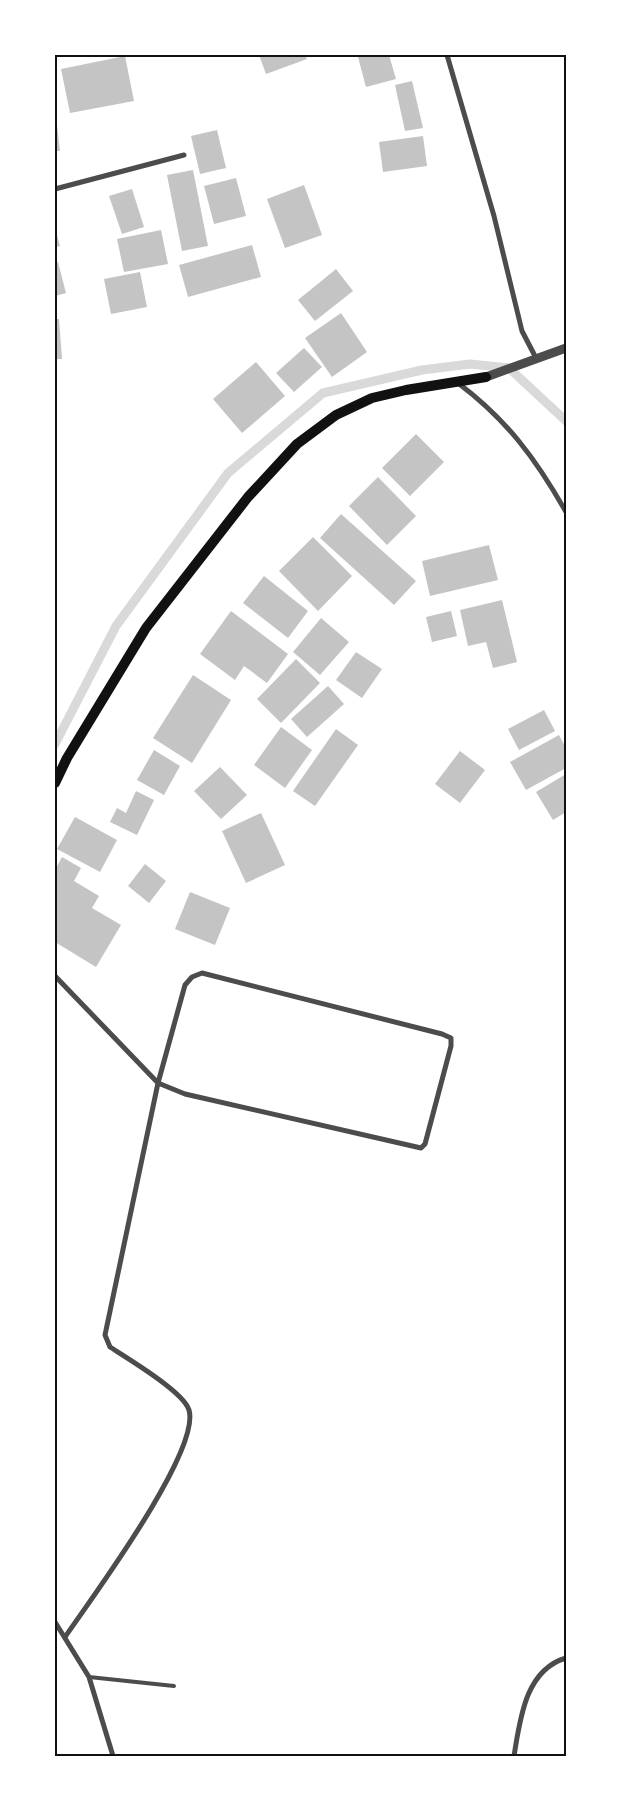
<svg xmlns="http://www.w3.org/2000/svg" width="621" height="1811" viewBox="0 0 621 1811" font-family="'Exo 2',sans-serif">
<rect width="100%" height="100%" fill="#fff"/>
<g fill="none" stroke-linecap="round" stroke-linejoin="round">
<path stroke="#d9d9d9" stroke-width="9" d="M55,744l61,-118 112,-153 95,-80 99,-23 48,-6 39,4 57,53"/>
</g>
<g fill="#c4c4c4">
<path d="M259,55h46l2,4 -41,15z"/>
<path d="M367,55h22l7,24 -30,8 -8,-30z"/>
<path d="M125,56l9,45 -64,12 -9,-44z"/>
<path d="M412,81l11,47 -18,3 -10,-46z"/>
<path d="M56,117l4,34h-5v-33z"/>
<path d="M217,130l9,38 -26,6 -9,-38z"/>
<path d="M423,136l4,30 -44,6 -4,-30z"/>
<path d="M193,170l15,76 -26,5 -15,-76z"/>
<path d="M236,178l10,38 -32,8 -10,-38z"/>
<path d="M304,185l18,50 -37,13 -18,-49z"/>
<path d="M132,189l12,38 -22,7 -13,-38z"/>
<path d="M55,228l5,18 -5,1z"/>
<path d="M161,230l7,34 -44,8 -7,-33z"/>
<path d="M252,245l9,32 -73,20 -9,-32z"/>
<path d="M58,262l8,31 -11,3v-33z"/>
<path d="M336,269l17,22 -38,30 -17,-21z"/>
<path d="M140,272l7,35 -36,7 -7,-35z"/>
<path d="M341,313l26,39 -35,25 -27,-39z"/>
<path d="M55,319h4l3,40h-7z"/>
<path d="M304,348l18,19 -28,25 -18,-19z"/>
<path d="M256,362l29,34 -43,37 -29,-34z"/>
<path d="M416,434l28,28 -34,34 -28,-28z"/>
<path d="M378,477l38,39 -29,29 -38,-39z"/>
<path d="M341,514l75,67 -22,24 -74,-67z"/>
<path d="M313,537l39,39 -34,35 -39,-40z"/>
<path d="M489,545l9,35 -68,16 -8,-35z"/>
<path d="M264,576l44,35 -20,27 -45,-35z"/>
<path d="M502,600l15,62 -24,6 -7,-26 -18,4 -8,-36z"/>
<path d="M231,611l57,43 -21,29 -23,-17 -9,14 -35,-26z"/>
<path d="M451,611l6,25 -25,6 -6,-25z"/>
<path d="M321,618l28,24 -29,33 -27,-23z"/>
<path d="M356,652l26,17 -20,29 -26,-18z"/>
<path d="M296,659l24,24 -39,40 -24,-24z"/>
<path d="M193,675l38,25 -39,63 -39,-25z"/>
<path d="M328,686l16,18 -37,33 -16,-18z"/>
<path d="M544,710l11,21 -36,19 -11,-21z"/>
<path d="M281,727l31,23 -27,38 -31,-23z"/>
<path d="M336,729l22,16 -43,61 -22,-15z"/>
<path d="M559,735l7,13v20l-40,22 -16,-28z"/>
<path d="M154,750l26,16 -16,29 -27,-15z"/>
<path d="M460,751l25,19 -25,33 -25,-19z"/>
<path d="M220,767l27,28 -26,24 -27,-28z"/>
<path d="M566,774v38l-13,8 -17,-28z"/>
<path d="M136,791l18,9 -17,35 -27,-13 7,-14 9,5z"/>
<path d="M261,813l24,52 -39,18 -24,-52z"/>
<path d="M75,817l42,23 -17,32 -43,-23z"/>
<path d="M62,857l19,11 -7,13 25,15 -7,12 29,17 -25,42 -41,-25v-72z"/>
<path d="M145,864l21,17 -17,22 -21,-17z"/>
<path d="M190,892l40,16 -15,37 -40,-16z"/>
</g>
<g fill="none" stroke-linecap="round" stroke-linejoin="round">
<path stroke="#4c4c4c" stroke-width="4" d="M89,1677l85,9"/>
<g stroke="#4c4c4c" stroke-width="5">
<path d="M447,55l47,161 28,115 14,27"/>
<path d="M55,189l129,-34"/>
<path d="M458,383c49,37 78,76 108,129"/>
<path d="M55,976l103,107 27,11 236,54 4,-4 26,-98v-8l-9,-4 -240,-61 -10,4 -7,8 -27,98 -53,252 5,12c17,11 74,45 79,63 12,41 -98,189 -124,227"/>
<path d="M55,1622l34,55 24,79"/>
<path d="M514,1756c6,-36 11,-86 52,-98"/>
</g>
<path stroke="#4c4c4c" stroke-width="9" d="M486,377l80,-29"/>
<path stroke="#111" stroke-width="10" d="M55,783l12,-25 79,-130 102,-131 49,-53 39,-29 36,-17 34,-8 80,-13"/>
</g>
<rect width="621" height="1811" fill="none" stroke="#ffffff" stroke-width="112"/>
<rect x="56" y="56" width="509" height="1699" fill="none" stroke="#111" stroke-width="2"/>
</svg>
